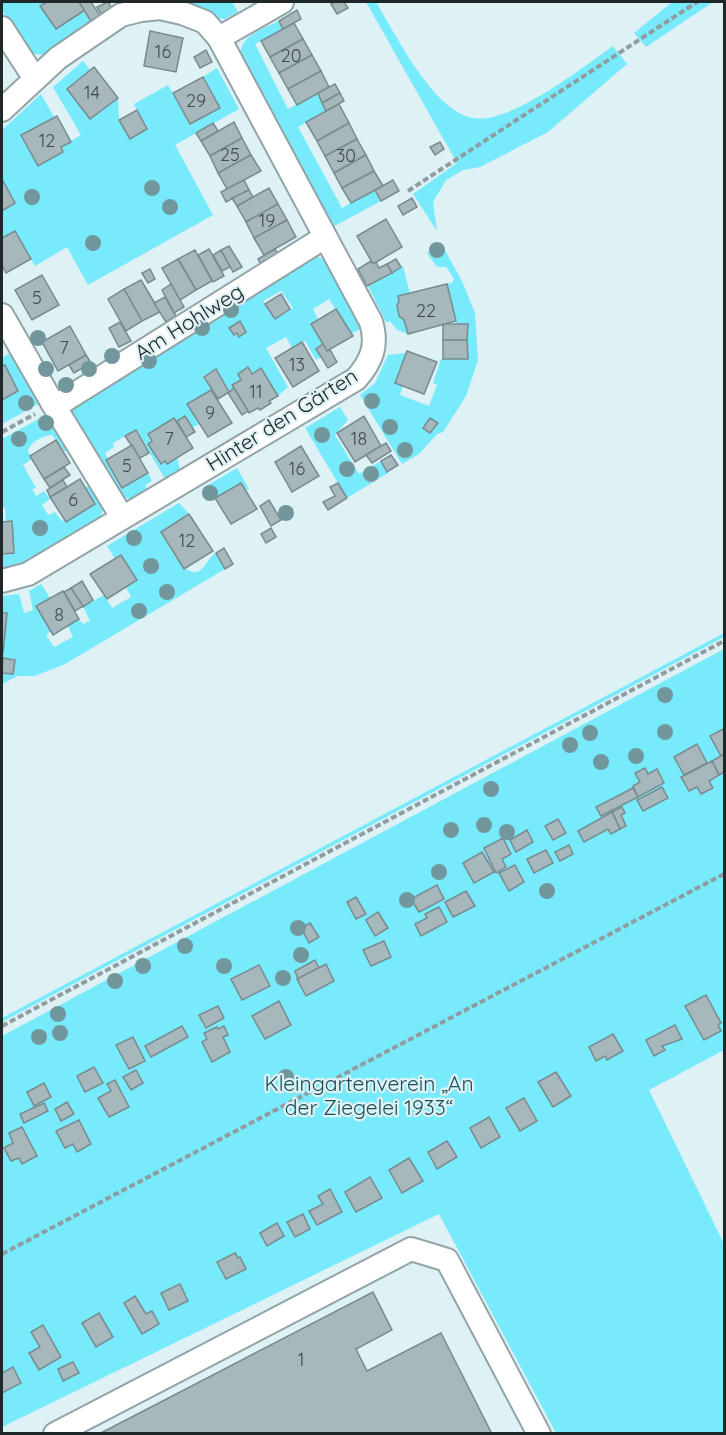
<svg xmlns="http://www.w3.org/2000/svg" width="726" height="1435" viewBox="0 0 726 1435" font-family="Quicksand,sans-serif">
<rect width="100%" height="100%" fill="#def1f4"/>
<g fill="#77eafc" fill-rule="evenodd">
<path d="M2,2h45l-6,4 15,23 28,-18 8,12 -45,32 -14,-1 -9,-8 -22,-35z"/>
<path d="M187,2h45l6,10 -13,7 -9,-1z"/>
<path d="M366,2h10c20,33 57,109 97,116 37,7 110,-51 140,-72l14,18 -79,68 -68,35 -17,3 -17,10 -13,22 4,29 -24,-37 44,-31z"/>
<path d="M672,2h41l-67,45 -12,-14z"/>
<path d="M279,21l4,8 -28,15 33,65 30,-16 8,18 -28,16 44,81 33,-18 6,11 -50,27 -90,-170c-4,-22 22,-29 38,-37z"/>
<path d="M83,61l7,9 -23,19 23,30 28,-21 1,22 11,18 17,-9 -13,-25 34,-19 22,39 30,-16 -17,-31 14,-9 22,41 -64,36 38,70 -125,70 -21,-38 -32,19 -20,-35 -13,7v-27l13,-8 -13,-24v-49l39,-36 13,23 -33,19 17,30 25,-14 -2,-5 20,-12 -28,-48z"/>
<path d="M442,245l20,36 13,32 3,47 -12,36 -23,36 -6,2 -18,20 -17,10 -42,-69 15,-12 13,-28 18,-2 -11,29 8,4 -3,9 29,11 8,-21 -4,-2 8,-24h26l1,-34 -12,-1 -9,-40 5,-1 2,-4 -8,-12h-9l-10,-14z"/>
<path d="M313,254l14,7 35,67 -11,6 -22,-35 -16,10 5,10 -7,5 12,20 -7,5 5,8 -5,3 -11,-19 -13,7 -6,-11 -20,11 22,39 -10,9 -17,-28 -9,6 -4,-6 -10,6 3,6 -9,5 2,3 -5,3 -14,-22 -11,7 7,14 -23,14 11,20 -7,4 -7,-12 -8,5 -3,-3 -26,16 4,7 -4,3 12,20 5,-3 2,3 10,-6 4,16 -14,8 -31,-52 -23,13 1,4 -9,6 3,6 -2,1 16,28 26,-15 4,8 -7,4 4,7c-10,7 -16,8 -27,5l-57,-90zM281,291l12,17 -18,11 -12,-18z"/>
<path d="M403,266l7,28 -11,7 -2,4 2,11 5,4 4,14 -11,-4 -7,-9 -4,1 -18,-36z"/>
<path d="M10,353l28,51 -36,20v-24l16,-9 -13,-26 -3,1v-8z"/>
<path d="M340,407l8,13 -13,15 24,39 22,-13 7,12 -41,25 -42,-70z"/>
<path d="M44,416l5,9 7,-4 16,26 -7,5 -13,-17c-8,0 -22,7 -24,16l4,8 -9,6 13,23 -4,1 4,7 8,-5 6,8 -8,6 6,10 7,-3 6,8 5,2 29,-18 -10,-16 8,-5c5,12 13,23 7,35l-55,36 -43,20v-20l12,-1 -2,-31h-6l-1,-14h-3v-69z"/>
<path d="M237,468l12,21 -3,1 -5,-7 -31,18 -7,-13z"/>
<path d="M179,503l10,11 -28,18c7,11 23,47 38,39 8,-5 9,-14 17,-18l9,16 -160,95 -30,12h-17l-16,8v-31l5,-40h-5v-17l17,-2 5,19 9,-3 -4,-19 12,-7 9,14 -14,9 15,24 -5,4 8,12 19,-10 -5,-11 11,-7 4,5 7,-3 -7,-15 21,-11 8,13 19,-11 -5,-10 11,-8 -16,-24 -6,4 -8,-13z"/>
<path d="M724,633v4l-722,385v-4z"/>
<path d="M724,649v401l-75,40 75,154v189h-168l-117,-219 -437,213v-391z"/>
</g>
<g fill="#a6b8bb" stroke="#788a8d" stroke-width="1.5">
<path d="M47,2h32l6,8 -29,19 -16,-23z"/>
<path d="M79,2h12l10,15 -9,6z"/>
<path d="M108,2l4,6 -10,7 -5,-8z"/>
<path d="M335,2h9l4,6 -11,6 -6,-10z"/>
<path d="M297,10l4,9 -18,10 -4,-8z"/>
<path d="M294,23l9,16 -33,18 -9,-16z"/>
<path d="M150,31l33,7 -7,34 -32,-6z"/>
<path d="M303,39l9,16 -33,18 -9,-16z"/>
<path d="M206,50l6,12 -12,6 -6,-11z"/>
<path d="M312,55l9,16 -33,18 -9,-16z"/>
<path d="M94,67l24,31 -28,21 -23,-30z"/>
<path d="M321,71l8,16 -32,18 -9,-16z"/>
<path d="M203,77l17,31 -30,16 -17,-31z"/>
<path d="M335,84l5,9 -18,10 -4,-10z"/>
<path d="M340,93l4,8 -18,10 -4,-8z"/>
<path d="M339,104l10,19 -32,18 -11,-19z"/>
<path d="M137,110l10,19 -17,10 -11,-19z"/>
<path d="M57,116l14,26 -10,5 2,5 -25,14 -17,-31z"/>
<path d="M234,122l8,16 -32,18 -9,-15z"/>
<path d="M213,123l5,8 -17,10 -5,-8z"/>
<path d="M349,123l8,16 -32,17 -8,-15z"/>
<path d="M242,138l9,17 -33,18 -8,-17z"/>
<path d="M357,139l9,16 -32,18 -9,-17z"/>
<path d="M440,142l4,7 -9,6 -5,-8z"/>
<path d="M251,155l10,16 -34,18 -9,-16z"/>
<path d="M366,155l8,16 -32,17 -8,-15z"/>
<path d="M374,171l9,15 -32,17 -9,-15z"/>
<path d="M2,179l13,24 -13,8z"/>
<path d="M244,180l5,10 -23,12 -5,-10z"/>
<path d="M393,180l6,11 -18,10 -6,-11z"/>
<path d="M269,188l9,16 -32,18 -9,-16z"/>
<path d="M249,190l4,7 -16,9 -5,-8z"/>
<path d="M412,198l5,9 -14,8 -5,-9z"/>
<path d="M278,204l9,16 -33,18 -8,-16z"/>
<path d="M386,219l16,28 -29,17 -16,-28z"/>
<path d="M287,220l9,17 -32,18 -10,-17z"/>
<path d="M15,231l16,28 -25,14 -4,-8v-27z"/>
<path d="M229,246l13,21 -9,5 -12,-22z"/>
<path d="M209,249l15,27 -11,6 -15,-27z"/>
<path d="M275,249l5,8 -17,11 -5,-9z"/>
<path d="M195,250l17,31 -16,9 -18,-31z"/>
<path d="M221,250l9,17 -8,4 -9,-16z"/>
<path d="M178,259l18,31 -16,10 -18,-32z"/>
<path d="M396,259l5,8 -9,6 -5,-9z"/>
<path d="M371,261l2,3 3,-2 3,6 8,-4 5,9 -25,13 -9,-17z"/>
<path d="M150,269l5,10 -7,4 -6,-10z"/>
<path d="M42,275l17,30 -27,15 -17,-30z"/>
<path d="M141,280l19,32 -18,9 -18,-32z"/>
<path d="M171,284l13,23 -10,6 -12,-23z"/>
<path d="M447,284l9,37 -48,13 -4,-14 -5,-4 -2,-11 2,-4 -1,-5z"/>
<path d="M124,289l18,32 -16,10 -18,-32z"/>
<path d="M281,294l9,15 -15,10 -10,-15z"/>
<path d="M165,297l11,19 -10,6 -12,-19z"/>
<path d="M336,309l17,27 -26,15 -16,-27z"/>
<path d="M240,321l6,11 -7,5 -2,-4 -3,2 -5,-7z"/>
<path d="M120,322l11,19 -12,6 -10,-19z"/>
<path d="M443,324h25l-1,16h-24z"/>
<path d="M70,326l16,29 -28,16 -16,-29z"/>
<path d="M443,340h24l1,19h-25z"/>
<path d="M302,342l17,29 -26,16 -18,-29z"/>
<path d="M323,344l4,7 3,-1 7,12 -9,6 -12,-19z"/>
<path d="M407,351l30,11 -13,32 -29,-11z"/>
<path d="M86,355l5,8 -17,10 -5,-8z"/>
<path d="M5,365l13,26 -16,9v-34z"/>
<path d="M248,367l4,7 9,-6 17,28 -9,5 2,2 -11,7 -2,-2 -9,5 -17,-28 9,-5 -3,-6z"/>
<path d="M216,369l13,23 -11,7 -14,-22z"/>
<path d="M234,388l14,23 -6,4 -14,-22z"/>
<path d="M211,390l21,33 -24,14 -21,-33z"/>
<path d="M185,416l10,16 -9,5 -9,-16z"/>
<path d="M364,416l17,30 -26,16 -18,-29z"/>
<path d="M174,418l19,30 -26,16 -2,-3 -4,3 -13,-20 4,-3 -4,-7z"/>
<path d="M430,418l8,5 -8,10 -7,-5z"/>
<path d="M136,430l13,23 -9,5 -15,-22z"/>
<path d="M56,440l14,23 -26,16 -14,-23z"/>
<path d="M386,443l5,8 -19,12 -6,-8z"/>
<path d="M132,445l16,28 -26,15 -16,-28z"/>
<path d="M301,446l18,30 -27,16 -17,-30z"/>
<path d="M391,455l7,10 -11,7 -6,-11z"/>
<path d="M64,467l6,8 -20,13 -6,-9z"/>
<path d="M80,479l15,25 -29,18 -16,-25z"/>
<path d="M63,480l4,7 -17,10 -3,-7z"/>
<path d="M241,483l16,26 -26,15 -16,-26z"/>
<path d="M338,483l9,15 -19,12 -5,-8 12,-6 -5,-9z"/>
<path d="M269,500l12,20 -10,6 -11,-20z"/>
<path d="M189,514l24,37 -29,18 -23,-37z"/>
<path d="M12,521l2,32 -12,1v-32z"/>
<path d="M271,528l5,9 -10,6 -5,-9z"/>
<path d="M224,548l9,16 -8,5 -9,-16z"/>
<path d="M121,555l16,25 -30,19 -17,-25z"/>
<path d="M82,581l11,19 -10,7 -12,-19z"/>
<path d="M71,588l12,18 -8,5 -11,-19z"/>
<path d="M63,591l16,28 -26,16 -17,-29z"/>
<path d="M2,613h5l-4,40h-1z"/>
<path d="M3,658l12,2 -2,14 -11,-1z"/>
<path d="M723,729l1,3v22l-3,2 -11,-20z"/>
<path d="M697,744l10,19 -23,12 -10,-18z"/>
<path d="M724,754v18l-5,3 -7,-14z"/>
<path d="M712,761l7,14 -10,6 4,7 -12,6 -4,-7 -8,4 -8,-14z"/>
<path d="M645,768l3,6 9,-5 7,14 -26,14 -5,-11 7,-4 -5,-9z"/>
<path d="M662,787l6,11 -25,13 -6,-11z"/>
<path d="M633,788l5,9 -37,19 -5,-9z"/>
<path d="M622,807l3,6 -4,2 5,11 -6,3 -8,-17z"/>
<path d="M612,812l8,17 -9,5 -3,-5 -24,13 -6,-11z"/>
<path d="M558,819l8,14 -13,7 -8,-14z"/>
<path d="M527,830l6,12 -17,10 -6,-12z"/>
<path d="M503,838l8,16 -9,5 4,8 -10,6 -12,-25z"/>
<path d="M569,845l4,9 -13,7 -5,-9z"/>
<path d="M546,850l7,13 -19,10 -7,-14z"/>
<path d="M482,852l12,20 -20,11 -11,-20z"/>
<path d="M515,865l9,17 -15,9 -10,-18z"/>
<path d="M437,885l7,14 -25,13 -8,-13z"/>
<path d="M466,891l9,15 -22,11 -8,-15z"/>
<path d="M356,897l10,17 -10,5 -9,-17z"/>
<path d="M439,907l8,15 -26,14 -6,-12 12,-6 -2,-4z"/>
<path d="M378,912l10,16 -13,8 -9,-16z"/>
<path d="M310,923l9,14 -10,6 -8,-15z"/>
<path d="M384,941l7,16 -20,9 -8,-16z"/>
<path d="M315,960l4,8 -21,11 -3,-8z"/>
<path d="M326,964l8,17 -28,15 -9,-17z"/>
<path d="M259,965l11,21 -28,14 -11,-21z"/>
<path d="M706,995l15,28 -3,2 3,6 -17,9 -19,-34z"/>
<path d="M279,1001l12,24 -26,14 -13,-23z"/>
<path d="M218,1006l6,12 -18,10 -7,-13z"/>
<path d="M675,1025l7,14 -20,7 3,4 -11,6 -8,-16z"/>
<path d="M182,1026l6,11 -37,20 -6,-11z"/>
<path d="M224,1026l4,9 -5,2 7,15 -18,10 -10,-20 5,-3 -3,-6 13,-6 1,2z"/>
<path d="M613,1034l10,17 -16,9 -2,-4 -9,5 -7,-14z"/>
<path d="M133,1037l12,24 -16,8 -13,-24z"/>
<path d="M94,1067l9,16 -18,9 -8,-16z"/>
<path d="M136,1070l7,13 -12,7 -8,-13z"/>
<path d="M556,1072l15,24 -18,11 -15,-25z"/>
<path d="M115,1080l14,27 -20,10 -11,-19 13,-7 -4,-7z"/>
<path d="M44,1083l7,14 -17,9 -7,-14z"/>
<path d="M524,1098l13,23 -17,10 -14,-23z"/>
<path d="M67,1102l7,12 -13,7 -6,-12z"/>
<path d="M44,1103l4,8 -24,12 -4,-9z"/>
<path d="M489,1117l11,20 -19,11 -11,-20z"/>
<path d="M79,1120l12,24 -14,8 -4,-8 -8,4 -9,-17z"/>
<path d="M22,1127l15,29 -15,8 -3,-6 -8,3 -7,-13 9,-5 -4,-10z"/>
<path d="M447,1141l10,16 -20,12 -9,-17z"/>
<path d="M409,1158l14,23 -21,12 -13,-23z"/>
<path d="M370,1177l12,21 -26,14 -11,-20z"/>
<path d="M330,1189l12,23 -25,13 -8,-14 14,-7 -5,-8z"/>
<path d="M303,1214l7,15 -15,8 -8,-15z"/>
<path d="M277,1223l7,13 -17,10 -7,-13z"/>
<path d="M235,1253l3,5 2,-1 6,12 -20,10 -9,-17z"/>
<path d="M180,1284l8,17 -19,9 -8,-17z"/>
<path d="M373,1292l19,38 -36,19 11,22 74,-38 51,101h-393z"/>
<path d="M135,1296l11,18 6,-3 7,13 -17,10 -18,-31z"/>
<path d="M99,1313l14,24 -17,10 -14,-24z"/>
<path d="M43,1325l18,32 -22,13 -10,-17 11,-6 -9,-15z"/>
<path d="M73,1362l6,11 -16,8 -5,-12z"/>
<path d="M13,1367l8,16 -19,10v-20z"/>
</g>
<g fill="none" stroke-linecap="round" stroke-linejoin="round">
<defs>
<g id="street">
<path d="M2,28l33,51"/>
<path d="M2,110l56,-52 63,-43 20,-5 19,-2 22,5 23,9 14,16 63,-36"/>
<path d="M2,315l51,89 69,113"/>
<path d="M53,404l9,-2 263,-165"/>
<path d="M2,581l26,-7 328,-195c16,-18 22,-34 15,-57l-152,-284"/>
<path d="M55,1434l356,-185 36,11 92,174"/>
</g>
</defs>
<use href="#street" stroke="#92a4a7" stroke-width="26"/>
<g stroke="#8f9da0" stroke-width="4" stroke-dasharray="6 3" stroke-linecap="butt">
<path d="M408,191l289,-189"/>
<path d="M2,268l1,-1"/>
<path d="M2,432l33,-18"/>
<path d="M2,1026l722,-385"/>
<path d="M2,1254l722,-380"/>
</g>
<use href="#street" stroke="#fff" stroke-width="22"/>
</g>
<g fill="#71979d">
<circle cx="152" cy="188" r="8"/>
<circle cx="32" cy="197" r="8"/>
<circle cx="170" cy="207" r="8"/>
<circle cx="93" cy="243" r="8"/>
<circle cx="437" cy="250" r="8"/>
<circle cx="231" cy="310" r="8"/>
<circle cx="202" cy="328" r="8"/>
<circle cx="38" cy="338" r="8"/>
<circle cx="112" cy="356" r="8"/>
<circle cx="149" cy="361" r="8"/>
<circle cx="46" cy="369" r="8"/>
<circle cx="89" cy="369" r="8"/>
<circle cx="66" cy="385" r="8"/>
<circle cx="372" cy="401" r="8"/>
<circle cx="26" cy="403" r="8"/>
<circle cx="46" cy="423" r="8"/>
<circle cx="390" cy="427" r="8"/>
<circle cx="322" cy="435" r="8"/>
<circle cx="19" cy="439" r="8"/>
<circle cx="405" cy="450" r="8"/>
<circle cx="347" cy="469" r="8"/>
<circle cx="371" cy="474" r="8"/>
<circle cx="210" cy="493" r="8"/>
<circle cx="286" cy="513" r="8"/>
<circle cx="40" cy="528" r="8"/>
<circle cx="134" cy="538" r="8"/>
<circle cx="151" cy="566" r="8"/>
<circle cx="167" cy="592" r="8"/>
<circle cx="139" cy="611" r="8"/>
<circle cx="665" cy="695" r="8"/>
<circle cx="665" cy="732" r="8"/>
<circle cx="590" cy="733" r="8"/>
<circle cx="570" cy="745" r="8"/>
<circle cx="636" cy="756" r="8"/>
<circle cx="601" cy="762" r="8"/>
<circle cx="491" cy="789" r="8"/>
<circle cx="484" cy="825" r="8"/>
<circle cx="451" cy="830" r="8"/>
<circle cx="507" cy="832" r="8"/>
<circle cx="439" cy="872" r="8"/>
<circle cx="547" cy="891" r="8"/>
<circle cx="407" cy="900" r="8"/>
<circle cx="298" cy="928" r="8"/>
<circle cx="185" cy="946" r="8"/>
<circle cx="301" cy="955" r="8"/>
<circle cx="143" cy="966" r="8"/>
<circle cx="224" cy="966" r="8"/>
<circle cx="283" cy="978" r="8"/>
<circle cx="115" cy="981" r="8"/>
<circle cx="58" cy="1014" r="8"/>
<circle cx="60" cy="1033" r="8"/>
<circle cx="39" cy="1037" r="8"/>
<circle cx="286" cy="1077" r="8"/>
</g>
<g text-anchor="middle" stroke-width="4.5" stroke-linejoin="round" paint-order="stroke">
<g font-size="18" fill="#424b4d">
<text x="163" y="58">16</text>
<text x="291" y="62">20</text>
<text x="92" y="99">14</text>
<text x="196" y="107">29</text>
<text x="47" y="147">12</text>
<text x="230" y="161">25</text>
<text x="346" y="162">30</text>
<text x="267" y="227">19</text>
<text x="37" y="304">5</text>
<text x="426" y="317">22</text>
<text x="64" y="354">7</text>
<text x="297" y="371">13</text>
<text x="256" y="398">11</text>
<text x="210" y="419">9</text>
<text x="169" y="445">7</text>
<text x="359" y="445">18</text>
<text x="127" y="472">5</text>
<text x="297" y="475">16</text>
<text x="73" y="506">6</text>
<text x="187" y="547">12</text>
<text x="59" y="621">8</text>
<text x="301" y="1366">1</text>
</g>
<g font-size="21" fill="#202728" stroke="#def1f4">
<text transform="translate(189 322) rotate(-32)" y="7">Am Hohlweg</text>
<text transform="translate(282 420) rotate(-32)" y="7">Hinter den Gärten</text>
</g>
<g font-size="21" fill="#184e56" stroke="#def1f4">
<text x="369" y="1091">Kleingartenverein „An<tspan x="369" dy="24">der Ziegelei 1933“</tspan></text>
</g>
</g>
<rect width="726" height="1435" fill="none" stroke="#202728" stroke-width="6"/>
</svg>
